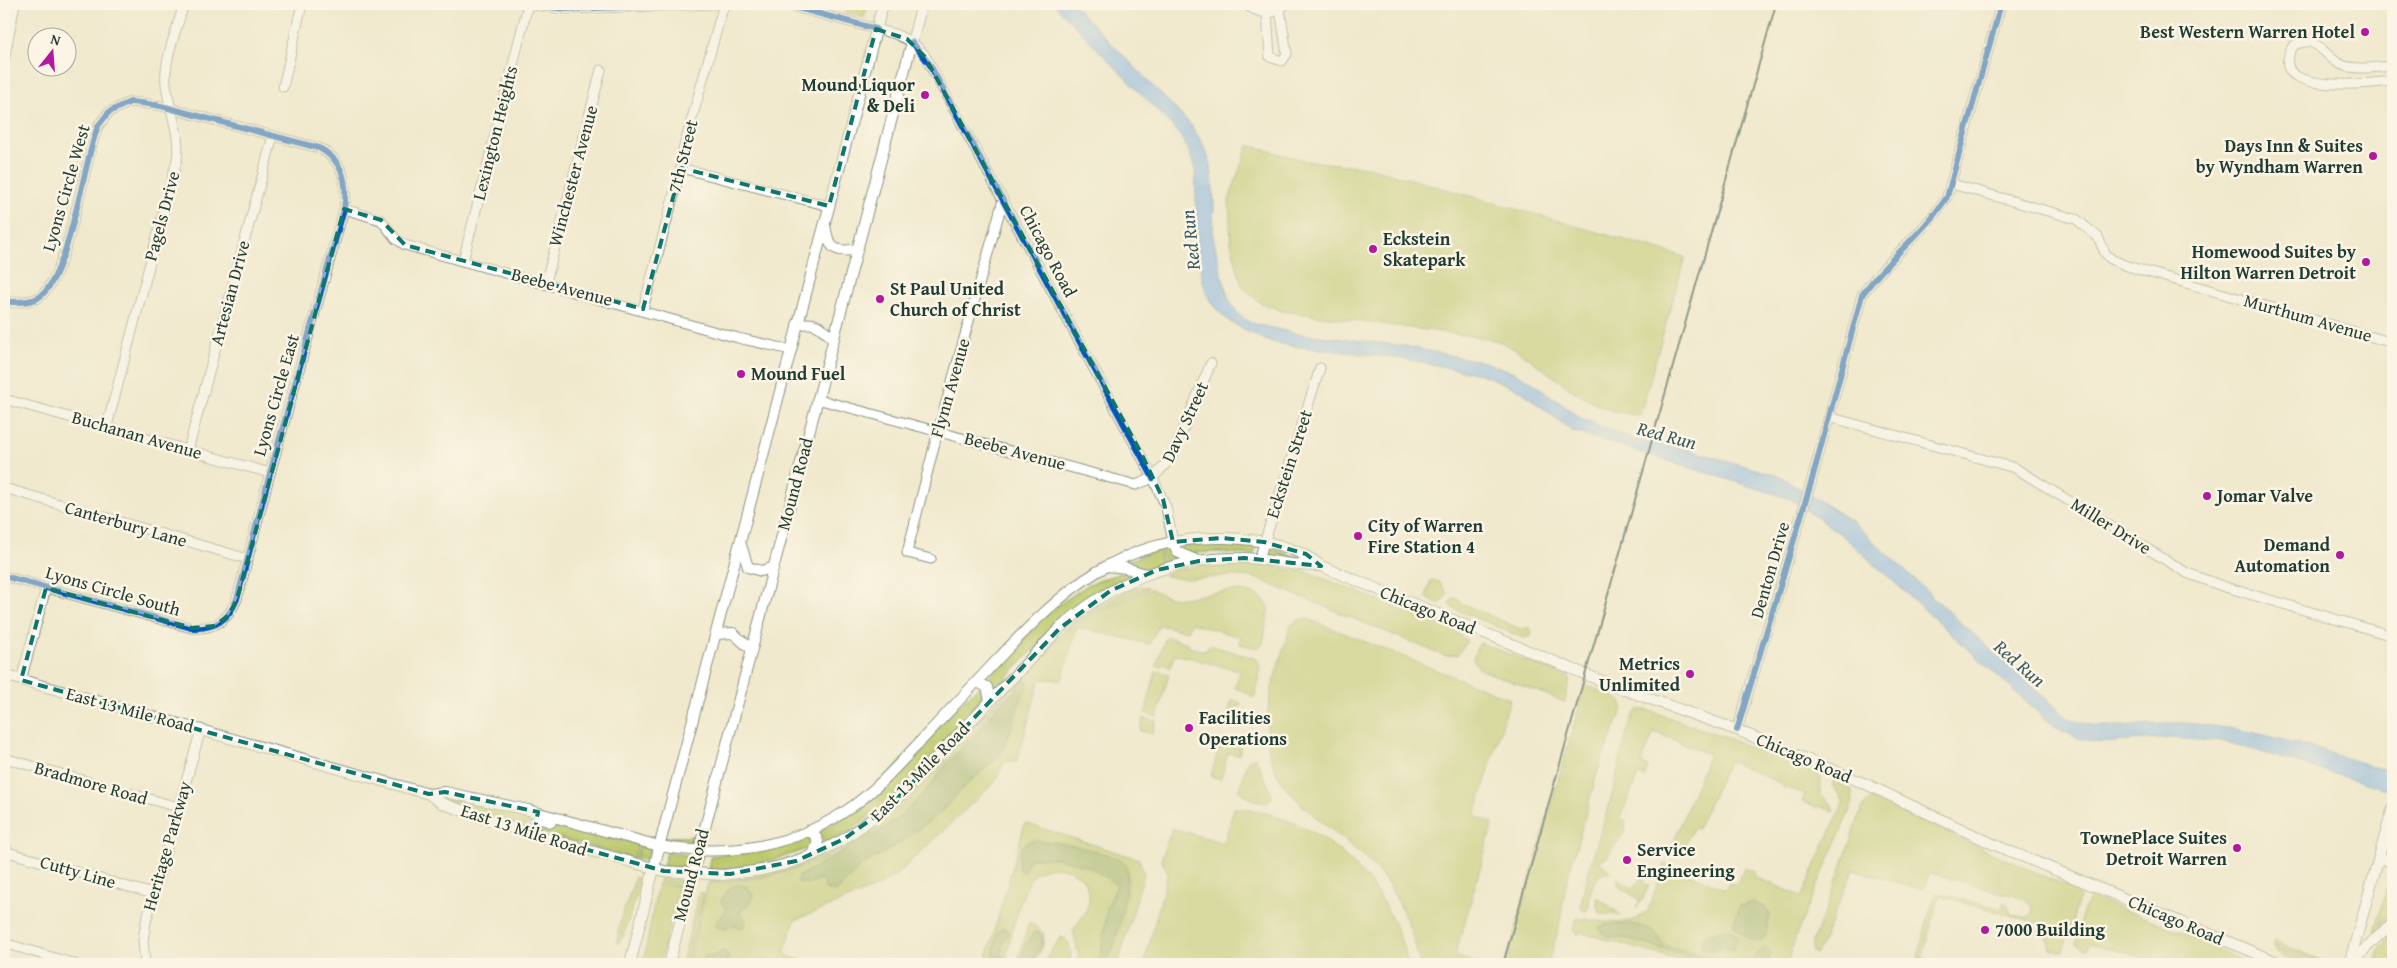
<svg xmlns="http://www.w3.org/2000/svg" width="2397" height="968" viewBox="0 0 2397 968" font-family="'Gentium Book Plus',serif">
<rect width="100%" height="100%" fill="#fcf5e5"/>
<filter id="ink" filterUnits="userSpaceOnUse"><feTurbulence type="fractalNoise" baseFrequency=".02" numOctaves="2"/><feDisplacementMap in="SourceGraphic" scale="10" xChannelSelector="R" yChannelSelector="G"/><feConvolveMatrix kernelMatrix="1 2 1 2 8 2 1 2 1" color-interpolation-filters="sRGB"/></filter>
<filter id="wash" filterUnits="userSpaceOnUse"><feTurbulence type="fractalNoise" baseFrequency=".0096" numOctaves="4" result="noise"/><feDisplacementMap in="SourceGraphic" scale="20" xChannelSelector="R" yChannelSelector="G"/><feGaussianBlur stdDeviation="1.12" result="paint"/><feColorMatrix in="noise" values="0 0 0 0 0 0 0 0 0 0 0 0 0 0 0 0 0 1.4 0 .05"/><feComposite in="paint" operator="in"/></filter>
<g filter="url(#wash)">
<rect width="100%" height="100%" fill="#f0e9cd"/>
<g fill="#bbc769" stroke="#6d824e">
<path d="M848,4h20l-4,14 -18,-6z"/>
<path d="M1248,145l58,16 62,6 317,90 -45,158c-53,0 -91,-49 -135,-71 -7,-4 -17,-5 -26,-7l-197,-26 -23,-9 -17,-16 -11,-43 -2,-43z"/>
<path d="M1226,542l31,5 -4,8 -38,-3 -28,1 -4,-1 -4,-6z"/>
<path d="M1169,548l11,11 -14,5 -6,-14z"/>
<path d="M1268,548l36,11 -38,-3z"/>
<path d="M1158,550l5,14 -16,5 -22,-7z"/>
<path d="M1210,564l58,1 42,8 147,59 10,9 -10,14 -12,1 -190,-78c-30,-7 -63,7 -91,-3l11,-5z"/>
<path d="M1120,573l11,3c-58,27 -92,69 -136,114l-10,-9 65,-70 39,-27z"/>
<path d="M1433,580l6,2 8,11 -3,7 -5,4 -13,-7 4,-15z"/>
<path d="M1140,586l8,2 -74,35 -169,177 -44,36 -38,21 -29,11 -37,9 -48,4 132,-35 24,-15 36,-30 171,-179 48,-28z"/>
<path d="M1151,589c10,5 18,9 30,9 23,-1 73,-20 88,9l-6,37 -6,4 -17,-4v-7l-49,-14 -4,8 -28,-6 -10,19 -72,-17 -15,53 -22,-1 -23,83 -12,-1 -10,21 -99,93 -21,13 -80,32 -10,31 2,5 28,8h-127l20,-81c81,-4 142,-26 200,-83l168,-176z"/>
<path d="M1454,598h4l3,5 62,27 5,-3 4,4 -1,5 -7,2 -72,-30 -3,-5z"/>
<path d="M1300,619h8l202,80 -35,117 18,7 -38,133 25,8h-60c-6,-28 -17,-57 -33,-81 -32,-49 -113,-76 -119,-139 -5,-40 11,-81 23,-119z"/>
<path d="M1167,637l21,6v4l18,4 3,-6 48,14c6,10 1,27 -2,37l-3,2 -4,-5 -13,-5 5,-17 -65,-17 -5,14 -7,-5 -2,4 -5,-1 9,-27z"/>
<path d="M1481,643l89,35 -5,24 -86,-33 -6,-10 5,-14z"/>
<path d="M1156,671l13,3 -12,43 -12,-4z"/>
<path d="M1585,685l29,11 8,7v8l-22,52 -33,117 -8,47 -11,37h-42z"/>
<path d="M978,687l5,1 1,8 -16,18 -9,15 -72,74 -39,30 -24,11 -4,-13 21,-12z"/>
<path d="M1232,699l9,4 -1,4 -5,-1 -3,15 -5,-2z"/>
<path d="M1638,710h10l79,28 92,37 2,4 -1,15 12,11 2,7 -15,-6 -1,2 -16,-7 3,-7 -23,-7v-3l-53,-23 -32,68 -4,-1 -8,17 -12,-2 36,-89 -55,-22 -13,31 7,4 -4,10 -6,-2 -18,43 6,3 -1,11 -19,26 -3,-1 -4,5 12,10 -10,2c-11,11 -11,19 -12,34l-4,4 -5,-5c8,-38 21,-75 32,-112 5,-17 14,-76 26,-85z"/>
<path d="M1143,718l13,3 -4,13 -12,-3z"/>
<path d="M1221,741l20,6 -2,8 -11,-2 -7,26 -10,-3z"/>
<path d="M1255,757l17,37 -1,5 -5,4 -18,-5 -9,-7 9,-31z"/>
<path d="M1835,781l17,9 1,13 -56,130 -8,27h-4l-2,4h-91l-113,-32 -1,3 -5,-4 3,-12 2,-1c15,3 58,10 65,-5h4l18,-49 60,25 4,-6 7,2 8,-17 10,3 1,6 39,16 7,5 43,-97 -12,-16z"/>
<path d="M444,797l87,18 1,1 -6,12 -83,-29z"/>
<path d="M1871,800l10,2 117,54 78,34 3,9 -16,53 -12,-3 -3,-11 -10,-7 4,-7 -103,-28 -17,62 24,6h-25l-4,-4 18,-68 67,17 2,-6 3,1 4,10 16,4 5,-6 -1,-8 -6,-5 -95,-26 -6,17 -71,-20 -32,76 -5,8 -4,-2v-11l13,-28 37,-105z"/>
<path d="M1234,808c16,0 30,4 45,9 67,23 113,80 129,147h-264l24,-92 -7,-12 11,-32 52,15z"/>
<path d="M544,822l94,22 -4,15 -95,-27 -1,-8z"/>
<path d="M1025,823l114,36 5,15 -26,90h-38l-7,-34c6,-9 15,-18 16,-30 1,-25 -23,-37 -45,-31 -3,2 -8,2 -10,5 -12,12 -26,72 -29,90h-20z"/>
<path d="M807,836l6,4 -2,7c-33,13 -68,22 -102,23l2,-14 48,-5z"/>
<path d="M670,837h22l-2,8 -21,-3z"/>
<path d="M640,845l10,3 -4,13 -10,-2z"/>
<path d="M667,852l20,3 -3,12 -13,1 -8,-2z"/>
<path d="M2392,868c4,12 0,29 -4,41 -3,7 -8,10 -7,19l-6,4z"/>
<path d="M1647,870l-3,13 5,2 -7,16 -6,7 4,-8 -22,-14v-8l15,11z"/>
<path d="M661,875l19,2v7l-21,-3z"/>
<path d="M635,877l5,4 -17,56 -6,7c0,-26 13,-44 18,-67z"/>
<path d="M658,883l21,3 -19,78h-17z"/>
<path d="M699,892l5,1 -18,71h-4z"/>
<path d="M2393,895v23l-10,8 -1,-3 7,-11z"/>
<path d="M1597,897l23,17v1l-19,-1 -4,-6z"/>
<path d="M2091,897l89,34 68,33h-81l-78,-21 -2,7 -10,-6c0,-14 5,-37 14,-47z"/>
<path d="M1029,922l15,11 -1,13 -9,18h-17z"/>
<path d="M2393,930v34h-18l4,-15 9,-10 -1,-4z"/>
<path d="M1061,937c11,3 10,17 9,27h-24l3,-11z"/>
<path d="M2274,941l50,20 -1,3 -51,-19z"/>
<path d="M2272,947l4,1 38,16c-11,0 -35,-7 -42,-17z"/>
<path d="M2087,959l22,5h-37l5,-4z"/>
</g>
<g fill="#94ac5d" stroke="#5a7448">
<path d="M1024,681h4v5l-7,13 -14,42 -8,15 -35,31 -26,28 -46,33 -31,18 -25,26 -10,-2 -3,-10 -4,-1 -9,5 -11,-1 -2,-5 4,-3 82,-46 20,-15 25,-26 20,-26 25,-24 24,-30z"/>
<path d="M1035,840c16,0 83,13 91,25 6,11 -9,74 -14,86 -2,5 -5,9 -8,13h-9l6,-9 6,-47 10,-23 -26,-17 -10,-3 -24,-7h-27l-6,14h-3l-3,-3c1,-14 1,-28 17,-29z"/>
<path d="M737,884l11,3 5,9 -4,9 -9,6 6,10 -2,5 -4,2 -5,-3 -9,4 -11,-2 2,-6 10,-11 -6,-8c3,-8 8,-15 16,-18z"/>
<path d="M1752,902l14,6 4,7 -5,22 -8,5 -12,-6 -12,-11 7,-19z"/>
<path d="M1633,924l20,6 11,15 40,10 25,9h-18l-82,-25 -20,-2 -8,-5 -2,-5 5,-2z"/>
<path d="M1005,928l4,5 -7,12v19h-10l5,-31 3,-4z"/>
<path d="M1725,929l6,1 7,8 -5,12 -12,-3 -8,5 -11,-4v-6l3,-7z"/>
<path d="M1034,932h5l4,6 -2,8 -10,18h-8c-3,-12 4,-23 11,-32z"/>
<path d="M1767,948l5,5 -5,10 -21,1 11,-11z"/>
<path d="M723,950l4,3 2,9 4,2h-34l6,-8h10z"/>
<path d="M764,960l11,4h-38z"/>
</g>
<path fill="#7fb2ec" stroke="#4f7890" d="M1054,4h19l118,121 13,21 7,19 3,37 -1,35 8,35 8,28 10,15 12,8 43,10 105,12 85,17 27,9 18,9 52,38 52,21 57,11 92,27 71,45 110,103 105,93c31,14 64,6 98,5 20,-1 41,2 61,5 56,8 111,29 166,44v19l-166,-49 -56,-4 -71,5 -19,-4 -19,-8 -19,-14 -201,-182 -51,-36 -219,-68 -52,-41 -39,-16 -83,-16 -106,-12 -25,-5 -37,-19 -13,-12 -9,-14 -6,-17 -4,-29 -3,-83 -7,-18 -11,-18z"/>
</g>
<g filter="url(#ink)">
<g fill="none" stroke-linecap="round" stroke-linejoin="round">
<defs>
<g id="minor">
<path d="M524,4l42,5 150,-5"/>
<path d="M783,4l112,30 17,8 12,12 229,424 13,29 7,35"/>
<path d="M1245,4c13,10 29,13 41,0"/>
<path d="M1267,13l3,44 12,4 5,-7 -7,-44"/>
<path d="M4,60l11,-56"/>
<path d="M2393,66c-16,1 -39,5 -53,-2 -15,-7 -23,-29 -43,-20 -6,2 -8,9 -9,15 -7,35 86,24 105,22"/>
<path d="M283,87l19,-83"/>
<path d="M681,168l148,38"/>
<path d="M1952,184l124,35 22,18 7,16 6,6 16,7 266,77"/>
<path d="M344,209l37,11 15,19 9,6 333,93 53,12"/>
<path d="M463,261l65,-256"/>
<path d="M546,282l55,-212"/>
<path d="M4,302c11,0 24,1 34,-4 31,-19 45,-134 60,-172l11,-14 21,-10 11,1 20,3 158,42c25,13 29,35 25,61l-74,264 -33,126c-9,21 -21,30 -45,29l-188,-52"/>
<path d="M643,309l38,-141 1,-14 42,-150"/>
<path d="M4,399l266,74"/>
<path d="M817,399l319,86 17,-7 18,-20 40,-95"/>
<path d="M1829,417l186,51 172,105 35,13 171,50"/>
<path d="M107,426l70,-266c4,-27 -8,-49 -11,-76 -3,-22 12,-58 18,-80"/>
<path d="M188,450l85,-314"/>
<path d="M4,488l244,71"/>
<path d="M931,559l-24,-6 31,-122 65,-231"/>
<path d="M1259,559l61,-191"/>
<path d="M21,680l25,-92"/>
<path d="M1737,730l74,-247 51,-188c25,-36 61,-61 85,-98l54,-193"/>
<path d="M4,758l174,49"/>
<path d="M4,851l149,43"/>
<path d="M4,943l71,21"/>
<path d="M145,964l-2,-24 3,-18 55,-193"/>
</g>
<g id="major">
<path d="M825,225c3,22 9,29 32,24"/>
<path d="M797,325c18,-5 24,2 36,14"/>
<path d="M1173,542l4,10 19,8"/>
<path d="M741,545l7,22 13,4 11,-3"/>
<path d="M1107,566l19,2 20,6"/>
<path d="M716,634l17,-1 18,16"/>
<path d="M4,675l425,119 12,9 85,30 138,38 59,4 39,-5 21,-5 30,-10 31,-16 47,-34 169,-177c51,-46 115,-72 185,-70 25,1 50,9 76,8"/>
<path d="M977,682l10,5 3,14"/>
<path d="M429,794l16,-2 83,18 131,36c68,12 137,1 194,-40 24,-17 44,-40 65,-62 26,-28 52,-55 78,-83 66,-70 125,-126 229,-123 33,1 69,6 96,28l293,120 123,44 131,55 127,60 287,119"/>
<path d="M808,831l7,4 3,6 -5,14"/>
<path d="M534,835v-13l7,-3 10,3"/>
<path d="M2379,856l14,8"/>
<path d="M630,964l33,-132 220,-828"/>
<path d="M669,964l253,-960"/>
<path d="M2349,964l44,-157"/>
<path d="M2350,964l29,-29 14,-11"/>
</g>
</defs>
<use href="#minor" stroke="#889380" stroke-width="11"/>
<use href="#major" stroke="#889380" stroke-width="12"/>
<use href="#minor" stroke="#fff" stroke-width="9"/>
<use href="#major" stroke="#fff" stroke-width="10"/>
<path stroke="#1f3d34" stroke-width="2" d="M1503,964l273,-960"/>
<defs>
<g id="cycleway">
<path d="M524,4l42,5 150,-5"/>
<path d="M783,4l93,25"/>
<path d="M912,42l18,23 223,413"/>
<path d="M4,302c11,0 24,1 34,-4 31,-19 45,-134 60,-172l11,-14 21,-10 11,1 20,3 158,42c25,13 29,35 25,61l-74,264 -33,126c-9,21 -21,30 -45,29l-188,-52"/>
<path d="M1737,730l74,-247 51,-188c25,-36 61,-61 85,-98l54,-193"/>
</g>
</defs>
<use href="#cycleway" stroke="#fcf5e5" stroke-width="9"/>
<use href="#cycleway" stroke="#0057b8" stroke-width="6"/>
</g>
</g>
<path d="M0 0H2397V968H0ZM876,29l31,10 18,18 216,396 22,46 10,43 48,-4 43,4 42,12 15,12 -77,-8 -45,3 -42,9 -47,21 -50,37 -169,177 -47,34 -48,22 -66,13 -66,-3 -130,-36 4,-23 -93,-20 -16,2 -408,-114 25,-92 146,40 23,-2 14,-11 8,-16 107,-390 37,11 24,25 238,64 38,-141 148,38z" fill="#f0e9cd" fill-opacity=".55" fill-rule="evenodd"/>
<path fill="none" stroke="#0f766e" stroke-width="4" stroke-dasharray="10 6" stroke-linejoin="round" d="M876,29l31,10 18,18 216,396 22,46 10,43 48,-4 43,4 42,12 15,12 -77,-8 -45,3 -42,9 -47,21 -50,37 -169,177 -47,34 -48,22 -66,13 -66,-3 -130,-36 4,-23 -93,-20 -16,2 -408,-114 25,-92 146,40 23,-2 14,-11 8,-16 107,-390 37,11 24,25 238,64 38,-141 148,38z"/>
<g fill="#b5179e" stroke="#fcf5e5" stroke-width="2">
<circle cx="2365" cy="32" r="5"/>
<circle cx="925" cy="95" r="5"/>
<circle cx="2373" cy="156" r="5"/>
<circle cx="1373" cy="249" r="5"/>
<circle cx="2366" cy="262" r="5"/>
<circle cx="880" cy="299" r="5"/>
<circle cx="741" cy="374" r="5"/>
<circle cx="2207" cy="496" r="5"/>
<circle cx="1358" cy="536" r="5"/>
<circle cx="2340" cy="555" r="5"/>
<circle cx="1690" cy="674" r="5"/>
<circle cx="1189" cy="728" r="5"/>
<circle cx="2237" cy="848" r="5"/>
<circle cx="1627" cy="860" r="5"/>
<circle cx="1985" cy="930" r="5"/>
</g>
<g text-anchor="middle" stroke-width="5" stroke-linejoin="round" paint-order="stroke">
<g font-size="18" font-weight="bold" fill="#1f3d34" stroke="#fcf5e5" text-anchor="start">
<text x="2355" y="38" text-anchor="end">Best Western Warren Hotel</text>
<text x="915" y="91" text-anchor="end">Mound Liquor<tspan x="915" dy="21">&amp; Deli</tspan></text>
<text x="2363" y="152" text-anchor="end">Days Inn &amp; Suites<tspan x="2363" dy="21">by Wyndham Warren</tspan></text>
<text x="1383" y="245">Eckstein<tspan x="1383" dy="21">Skatepark</tspan></text>
<text x="2356" y="258" text-anchor="end">Homewood Suites by<tspan x="2356" dy="21">Hilton Warren Detroit</tspan></text>
<text x="890" y="295">St Paul United<tspan x="890" dy="21">Church of Christ</tspan></text>
<text x="751" y="380">Mound Fuel</text>
<text x="2217" y="502">Jomar Valve</text>
<text x="1368" y="532">City of Warren<tspan x="1368" dy="21">Fire Station 4</tspan></text>
<text x="2330" y="551" text-anchor="end">Demand<tspan x="2330" dy="21">Automation</tspan></text>
<text x="1680" y="670" text-anchor="end">Metrics<tspan x="1680" dy="21">Unlimited</tspan></text>
<text x="1199" y="724">Facilities<tspan x="1199" dy="21">Operations</tspan></text>
<text x="2227" y="844" text-anchor="end">TownePlace Suites<tspan x="2227" dy="21">Detroit Warren</tspan></text>
<text x="1637" y="856">Service<tspan x="1637" dy="21">Engineering</tspan></text>
<text x="1995" y="936">7000 Building</text>
</g>
<g font-size="18" fill="#1f3d34" stroke="#fcf5e5">
<text transform="translate(495 133) rotate(-76)" y="6">Lexington Heights</text>
<text transform="translate(683 156) rotate(-76)" y="6">7th Street</text>
<text transform="translate(573 176) rotate(-75)" y="6">Winchester Avenue</text>
<text transform="translate(66 188) rotate(-74)" y="6">Lyons Circle West</text>
<text transform="translate(162 216) rotate(-75)" y="6">Pagels Drive</text>
<text transform="translate(1048 251) rotate(62)" y="6">Chicago Road</text>
<text transform="translate(562 287) rotate(15)" y="6">Beebe Avenue</text>
<text transform="translate(230 293) rotate(-75)" y="6">Artesian Drive</text>
<text transform="translate(2308 318) rotate(16)" y="6">Murthum Avenue</text>
<text transform="translate(950 388) rotate(-74)" y="6">Flynn Avenue</text>
<text transform="translate(276 395) rotate(-74)" y="6">Lyons Circle East</text>
<text transform="translate(1185 422) rotate(-65)" y="6">Davy Street</text>
<text transform="translate(137 435) rotate(16)" y="6">Buchanan Avenue</text>
<text transform="translate(1015 451) rotate(15)" y="6">Beebe Avenue</text>
<text transform="translate(1289 464) rotate(-72)" y="6">Eckstein Street</text>
<text transform="translate(795 484) rotate(-75)" y="6">Mound Road</text>
<text transform="translate(126 524) rotate(16)" y="6">Canterbury Lane</text>
<text transform="translate(2111 526) rotate(32)" y="6">Miller Drive</text>
<text transform="translate(1770 570) rotate(-74)" y="6">Denton Drive</text>
<text transform="translate(113 591) rotate(16)" y="6">Lyons Circle South</text>
<text transform="translate(1428 610) rotate(22)" y="6">Chicago Road</text>
<text transform="translate(130 710) rotate(15)" y="6">East 13 Mile Road</text>
<text transform="translate(1804 758) rotate(23)" y="6">Chicago Road</text>
<text transform="translate(920 772) rotate(-45)" y="6">East 13 Mile Road</text>
<text transform="translate(91 783) rotate(16)" y="6">Bradmore Road</text>
<text transform="translate(524 830) rotate(18)" y="6">East 13 Mile Road</text>
<text transform="translate(167 846) rotate(-74)" y="6">Heritage Parkway</text>
<text transform="translate(78 872) rotate(16)" y="6">Cutty Line</text>
<text transform="translate(691 875) rotate(-75)" y="6">Mound Road</text>
<text transform="translate(2176 920) rotate(23)" y="6">Chicago Road</text>
</g>
<g font-size="19" font-style="italic" fill="#375a62" stroke="#fcf5e5">
<text transform="translate(1190 240) rotate(-96)" y="7">Red Run</text>
<text transform="translate(1667 435) rotate(15)" y="7">Red Run</text>
<text transform="translate(2020 663) rotate(41)" y="7">Red Run</text>
</g>
</g>
<rect width="2397" height="968" fill="none" stroke="#fcf5e5" stroke-width="20"/>
<g transform="translate(52 52) rotate(17)"><circle r="24" fill="#fcf5e5" stroke="#a4ab9e"/>
<path d="M0-4L9 19L0 12L-9 19Z" fill="#b5179e"/>
<text y="-8" font-size="14" font-weight="bold" text-anchor="middle" fill="#1f3d34">N</text>
</g>
</svg>
